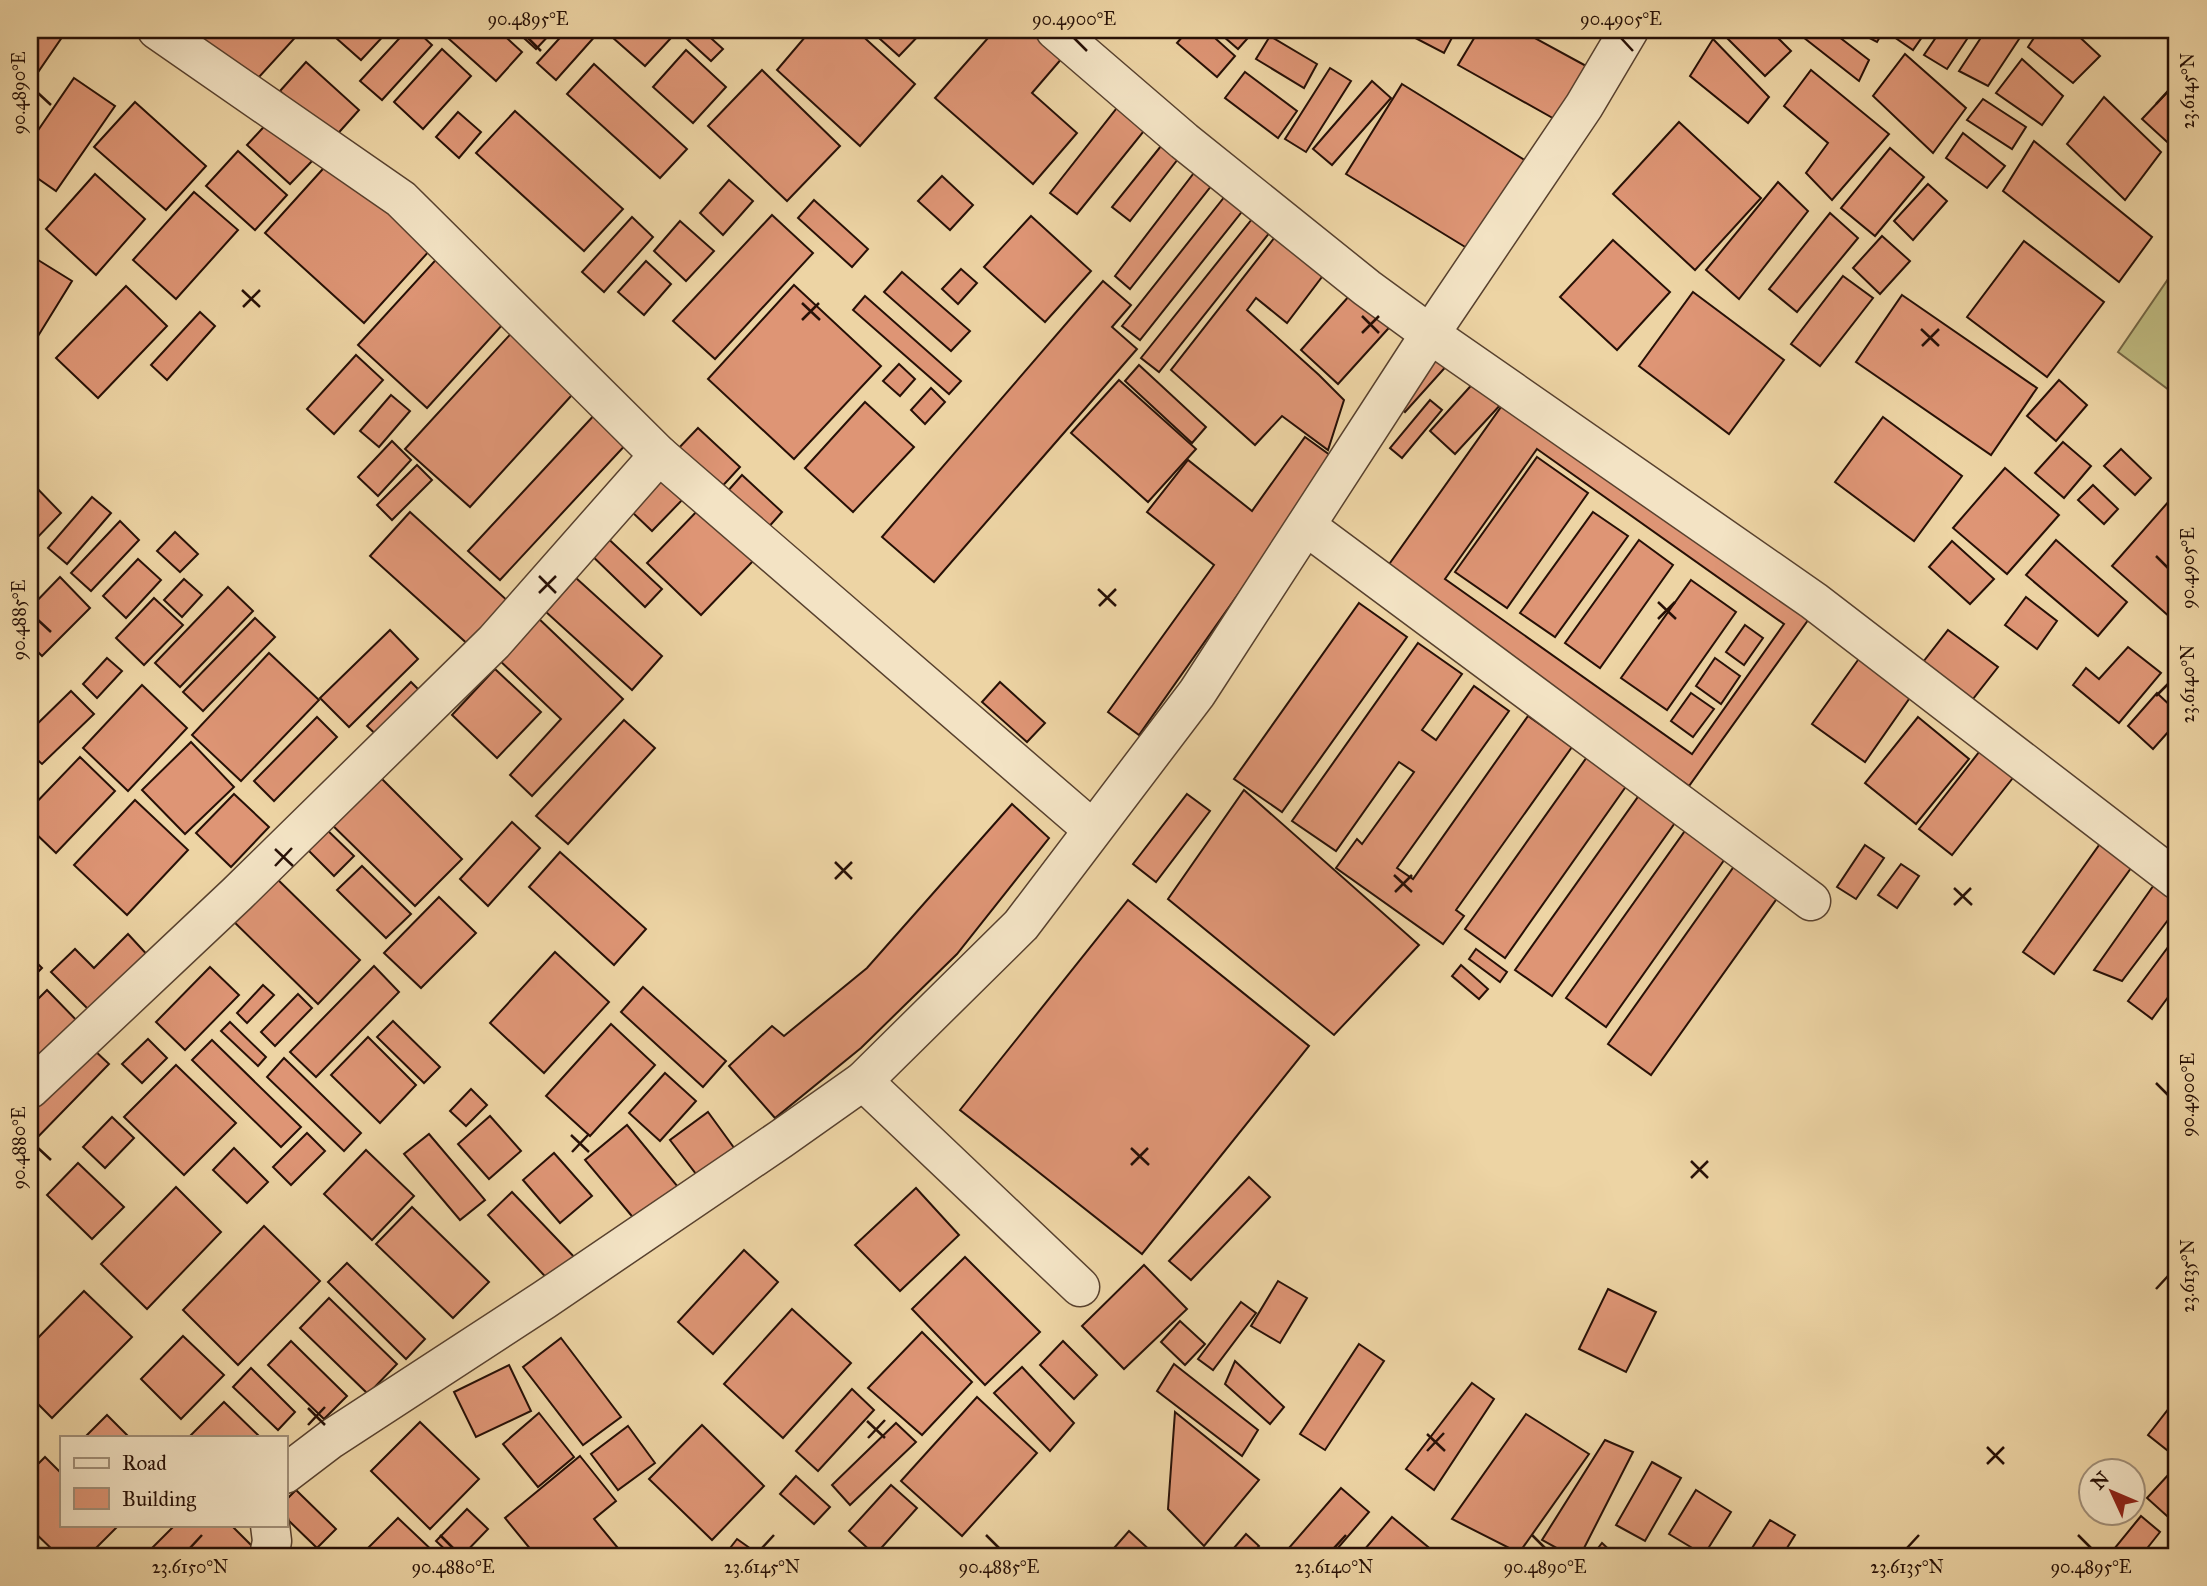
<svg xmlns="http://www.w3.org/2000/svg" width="2207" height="1586" viewBox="0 0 2207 1586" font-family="'IM FELL Great Primer',serif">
<rect width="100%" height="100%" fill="#edd4a4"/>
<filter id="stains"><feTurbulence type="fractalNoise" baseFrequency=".00286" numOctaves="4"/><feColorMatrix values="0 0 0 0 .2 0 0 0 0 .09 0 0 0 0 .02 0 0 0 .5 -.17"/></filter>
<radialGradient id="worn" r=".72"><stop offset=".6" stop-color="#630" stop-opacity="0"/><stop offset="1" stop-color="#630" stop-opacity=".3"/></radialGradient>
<path fill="#bfbb81" stroke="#736644" stroke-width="2" d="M2177,266v130l-59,-44z"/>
<g fill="#de9575" stroke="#271006" stroke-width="2" fill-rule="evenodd">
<path d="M30,30h37l-33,48 -4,-3z"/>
<path d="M190,30h112l-53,58z"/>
<path d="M327,30h62l-28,30z"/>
<path d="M407,30h9l16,15 -50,55 -22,-19z"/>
<path d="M439,30h59l24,22 -26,29z"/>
<path d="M515,30h39l-18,19z"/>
<path d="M567,30h25l5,4 -41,46 -19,-17z"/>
<path d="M604,30h58l9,8 -26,28z"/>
<path d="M677,30h25l21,19 -12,12z"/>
<path d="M811,30h45l59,54 -55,62 -83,-76z"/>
<path d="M870,30h54l-25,26z"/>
<path d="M995,30h37l31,27 -31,36 45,40 -44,51 -98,-86z"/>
<path d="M1188,30h18l29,26 -18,21 -40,-34z"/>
<path d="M1216,30h39l-17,19z"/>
<path d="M1400,30h56l-12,23z"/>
<path d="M1479,30h41l68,37 -30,54 -100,-56z"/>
<path d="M1722,30h48l21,21 -26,25 -44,-44z"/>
<path d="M1794,30h36l39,30 -10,21z"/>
<path d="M1854,30h30l-7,12z"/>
<path d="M1898,30h29l-14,20 -19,-13z"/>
<path d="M1941,30h32l-26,39 -23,-14z"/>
<path d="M1986,30h39l-37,56 -29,-15z"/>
<path d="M2039,30h33l28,26 -27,27 -45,-36z"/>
<path d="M1270,36l47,28 -13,24 -48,-29z"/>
<path d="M1713,39l56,58 -21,26 -58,-47z"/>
<path d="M442,49l29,27 -48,53 -29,-27z"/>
<path d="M686,50l40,37 -33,36 -40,-36z"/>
<path d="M1905,54l61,54 -33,45 -60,-57z"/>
<path d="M2022,59l41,37 -21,29 -46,-32z"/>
<path d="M306,62l53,48 -26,29 -53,-48z"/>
<path d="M594,64l93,85 -27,29 -93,-84z"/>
<path d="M1330,68l21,13 -45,71 -21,-13z"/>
<path d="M762,70l78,76 -53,55 -79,-75z"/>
<path d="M1811,70l78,64 -57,66 -26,-27 22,-30 -44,-37z"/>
<path d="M1245,72l52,39 -19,27 -53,-40z"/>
<path d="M74,78l41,28 -59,85 -26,-18v-31z"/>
<path d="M1372,81l19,17 -59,67 -19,-16z"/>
<path d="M2177,82v69l-35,-32z"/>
<path d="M1402,84l129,80 -56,89 -129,-79z"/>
<path d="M2104,97l57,55 -36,48 -58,-56z"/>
<path d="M1124,99l28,22 -75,93 -27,-21z"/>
<path d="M1983,99l43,28 -14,22 -45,-29z"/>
<path d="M135,102l71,64 -40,44 -72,-63z"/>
<path d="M515,111l108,98 -39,42 -108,-98z"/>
<path d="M458,112l23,20 -22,26 -23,-21z"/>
<path d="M271,119l43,40 -24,25 -43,-39z"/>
<path d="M1679,122l82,76 -66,72 -82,-76z"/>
<path d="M1963,133l42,33 -18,22 -41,-30z"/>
<path d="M2034,141l118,96 -33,45 -116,-91z"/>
<path d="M1161,146l17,13 -48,62 -18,-14z"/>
<path d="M1890,148l34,29 -49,59 -34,-28z"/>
<path d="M238,151l49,44 -32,35 -49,-44z"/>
<path d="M331,160l100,89 -67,74 -99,-90z"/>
<path d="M1200,165l19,11 -89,113 -15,-13z"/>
<path d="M95,174l50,45 -49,56 -50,-46z"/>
<path d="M942,176l31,29 -23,25 -32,-29z"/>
<path d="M729,180l24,21 -30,34 -23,-22z"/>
<path d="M1778,182l30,29 -69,88 -33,-29z"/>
<path d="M1928,184l19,17 -34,39 -19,-19z"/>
<path d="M1233,186l19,13 -112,141 -18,-14z"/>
<path d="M194,192l44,38 -62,69 -43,-39z"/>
<path d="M814,200l54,49 -16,18 -54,-49z"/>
<path d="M1260,209l18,13 -119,150 -18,-14z"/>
<path d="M1830,213l28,25 -61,74 -28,-23z"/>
<path d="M772,215l41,38 -98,106 -42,-38z"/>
<path d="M1031,216l60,55 -46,51 -61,-55z"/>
<path d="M632,217l21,20 -49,55 -22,-20z"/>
<path d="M680,221l34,30 -28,30 -32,-30z"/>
<path d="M1282,228l49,37 -44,58 -31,-25 -9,12 72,65 25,25 -16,50 -46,-34 -27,29 -84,-75z"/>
<path d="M1882,236l28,25 -30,33 -27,-26z"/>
<path d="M1613,240l57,52 -53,58 -57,-53z"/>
<path d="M2024,241l80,61 -57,75 -80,-60z"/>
<path d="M443,252l69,62 -85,94 -69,-63z"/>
<path d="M30,255l42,26 -37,60 -5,-3z"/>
<path d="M646,261l25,23 -27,31 -26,-23z"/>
<path d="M961,269l16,14 -19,21 -16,-15z"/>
<path d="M902,272l68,59 -19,20 -67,-59z"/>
<path d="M1843,276l30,22 -53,68 -29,-22z"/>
<path d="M1103,281l28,24 -19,22 25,22 -203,233 -52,-45z"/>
<path d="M794,285l87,81 -87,93 -86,-80z"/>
<path d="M126,286l41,40 -69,72 -42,-40z"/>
<path d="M1358,286l38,34 -58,64 -37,-34z"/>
<path d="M1693,292l91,68 -55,74 -90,-68z"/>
<path d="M1902,295l135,93 -46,67 -135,-93z"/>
<path d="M865,296l96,85 -12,13 -96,-84z"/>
<path d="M200,312l15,14 -48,54 -16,-15z"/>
<path d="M517,327l64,58 -111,122 -65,-58z"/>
<path d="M1440,351l10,11 -45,50 -11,-10z"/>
<path d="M356,355l27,25 -49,54 -27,-25z"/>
<path d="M899,364l16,15 -15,17 -17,-15z"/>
<path d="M1139,365l67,62 -14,16 -67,-62z"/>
<path d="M1477,379l26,23 -48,52 -25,-23z"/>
<path d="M1119,380l77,69 -48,53 -77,-69z"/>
<path d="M2059,380l28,25 -31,36 -29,-25z"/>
<path d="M931,388l14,14 -20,22 -14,-14z"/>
<path d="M391,395l19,16 -31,36 -19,-16z"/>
<path d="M1430,400l12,10 -40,48 -12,-10z"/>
<path d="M1506,400l305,216 -122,170 -304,-216zM1537,449l247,175 -92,130 -247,-175z"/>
<path d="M865,402l49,45 -61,65 -48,-44z"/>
<path d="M598,411l32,29 -130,140 -32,-29z"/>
<path d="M1883,417l79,59 -48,65 -79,-59z"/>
<path d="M698,428l42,39 -23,25 -42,-40z"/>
<path d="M1305,437l29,21 -195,277 -31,-23 106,-147 -67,-53 41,-52 64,51z"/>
<path d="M392,441l19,19 -33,36 -20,-19z"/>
<path d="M2063,442l28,24 -27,32 -29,-25z"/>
<path d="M2121,449l30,29 -16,17 -31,-29z"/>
<path d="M1537,457l51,36 -81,115 -52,-36z"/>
<path d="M417,465l15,15 -40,40 -15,-15z"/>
<path d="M2005,468l54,47 -52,59 -54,-46z"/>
<path d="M742,475l40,37 -16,18 -40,-37z"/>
<path d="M664,477l21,20 -33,34 -21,-20z"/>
<path d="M30,481l31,32 -25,26 -6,-5z"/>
<path d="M2093,485l25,24 -14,15 -26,-24z"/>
<path d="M2177,492v119l-6,7 -59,-52z"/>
<path d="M92,497l19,16 -44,51 -19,-16z"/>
<path d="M699,509l54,52 -52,54 -54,-52z"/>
<path d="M410,512l100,91 -39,44 -101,-91z"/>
<path d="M1593,512l35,24 -73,101 -35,-24z"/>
<path d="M120,521l19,19 -48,51 -20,-18z"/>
<path d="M175,532l23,22 -18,18 -23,-21z"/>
<path d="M601,532l61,57 -17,18 -60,-58z"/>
<path d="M1639,540l34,25 -73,103 -35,-25z"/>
<path d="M2056,540l71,62 -29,34 -72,-61z"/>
<path d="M1952,541l42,38 -24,25 -41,-37z"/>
<path d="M138,559l23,21 -35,38 -23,-22z"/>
<path d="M60,577l30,31 -48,48 -12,-12v-36z"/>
<path d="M576,578l86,78 -30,34 -86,-78z"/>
<path d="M184,579l18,16 -20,22 -18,-17z"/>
<path d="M1691,580l45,32 -69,98 -46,-32z"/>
<path d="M228,587l25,24 -73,76 -25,-24z"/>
<path d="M2026,597l31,24 -20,28 -32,-24z"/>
<path d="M154,598l29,27 -39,40 -28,-27z"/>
<path d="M1359,603l48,34 -125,175 -48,-33z"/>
<path d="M536,616l87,83 -91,97 -22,-21 51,-56 -64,-61z"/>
<path d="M255,618l20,19 -72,74 -20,-19z"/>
<path d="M1745,625l18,13 -19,27 -18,-13z"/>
<path d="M390,630l28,29 -69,68 -29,-29z"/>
<path d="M1948,630l50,37 -36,46 -49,-38z"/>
<path d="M1418,643l44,31 -40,56 14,10 38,-54 35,25 -112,157 16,11 115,-163 44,31 -116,163 8,6 -21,28 -107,-76 21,-29 5,5 52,-72 -15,-10 -63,89 -44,-30z"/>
<path d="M2128,647l33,26 -42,50 -46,-38 13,-17 13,11z"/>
<path d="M269,653l50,47 -78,81 -49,-46z"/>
<path d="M1863,653l53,36 -51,73 -53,-38z"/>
<path d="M107,658l15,13 -25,27 -14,-14z"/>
<path d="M1715,658l25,18 -19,28 -25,-18z"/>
<path d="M495,669l46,43 -44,46 -45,-43z"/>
<path d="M411,682l16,16 -44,43 -16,-15z"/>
<path d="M1000,682l45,41 -18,19 -45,-40z"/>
<path d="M142,685l45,43 -59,63 -45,-43z"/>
<path d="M71,691l23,23 -52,50 -12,-11v-22z"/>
<path d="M1691,693l23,16 -21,28 -22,-16z"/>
<path d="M2157,693l20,19v10l-24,27 -25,-23z"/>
<path d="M317,717l20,20 -63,64 -20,-20z"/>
<path d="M1918,717l51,42 -53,65 -51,-41z"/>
<path d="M624,720l31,28 -87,96 -32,-28z"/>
<path d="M191,742l43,45 -49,47 -43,-44z"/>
<path d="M1983,747l33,27 -64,81 -33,-26z"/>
<path d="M80,757l35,34 -59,62 -26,-25v-19z"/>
<path d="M1587,757l40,28 -122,173 -40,-29z"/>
<path d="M371,768l91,91 -47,47 -91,-89z"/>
<path d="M1244,790l175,155 -85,90 -166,-136z"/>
<path d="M234,794l35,33 -38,40 -35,-34z"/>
<path d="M1187,794l23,17 -54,71 -23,-18z"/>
<path d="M1640,794l37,26 -125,176 -37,-26z"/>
<path d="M135,800l53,50 -61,65 -53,-50z"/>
<path d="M1012,804l37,34 -92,116 -96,94 -86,70 -46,-52 43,-40 12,10 83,-68z"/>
<path d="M512,822l28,26 -52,58 -28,-27z"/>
<path d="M322,825l32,31 -20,20 -31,-31z"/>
<path d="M1687,828l40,28 -121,171 -40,-29z"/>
<path d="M2102,841l32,23 -80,110 -31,-22z"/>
<path d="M1865,845l19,13 -28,41 -19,-12z"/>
<path d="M560,852l86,77 -32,36 -85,-78z"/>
<path d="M1740,858l43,32 -132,185 -43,-31z"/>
<path d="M1901,864l18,12 -22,32 -19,-13z"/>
<path d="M362,866l49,48 -25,24 -49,-48z"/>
<path d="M270,872l90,88 -42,44 -91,-89z"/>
<path d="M2156,882l21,12v14l-55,73 -28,-11z"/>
<path d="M439,897l37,36 -55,55 -37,-35z"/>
<path d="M1128,900l181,146 -167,208 -182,-144z"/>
<path d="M128,934l24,26 -57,56 -44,-44 24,-23 19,19z"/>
<path d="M2177,935v50l-25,34 -24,-18z"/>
<path d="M1476,949l31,23 -7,10 -31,-23z"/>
<path d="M555,952l54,50 -65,71 -54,-50z"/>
<path d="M30,956l12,12 -12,12z"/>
<path d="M1461,965l27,24 -9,10 -27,-23z"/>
<path d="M374,966l25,26 -83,85 -26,-25z"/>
<path d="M210,967l29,28 -54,55 -29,-28z"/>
<path d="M263,985l11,10 -27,28 -10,-10z"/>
<path d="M643,987l83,74 -23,26 -82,-75z"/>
<path d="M47,990l37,38 -41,41 -13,-14v-48z"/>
<path d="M298,994l14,14 -37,38 -14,-14z"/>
<path d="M393,1021l47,46 -16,16 -47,-46z"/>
<path d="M230,1022l36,35 -8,9 -37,-35z"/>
<path d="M611,1024l44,41 -65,71 -44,-40z"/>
<path d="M368,1037l48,48 -36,38 -49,-48z"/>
<path d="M148,1039l19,19 -25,25 -20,-19z"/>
<path d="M212,1040l89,87 -20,20 -89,-87z"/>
<path d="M93,1049l16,15 -79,81v-31z"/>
<path d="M284,1058l77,75 -17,18 -77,-74z"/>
<path d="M176,1065l60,58 -52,52 -60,-58z"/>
<path d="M665,1073l31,28 -36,40 -31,-28z"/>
<path d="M471,1089l16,16 -21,21 -16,-15z"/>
<path d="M708,1112l32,44 -37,27 -33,-43z"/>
<path d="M490,1116l31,35 -32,28 -31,-35z"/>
<path d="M112,1117l22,21 -29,30 -22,-21z"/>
<path d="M627,1125l56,68 -42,34 -56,-67z"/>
<path d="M307,1133l18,18 -34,34 -18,-18z"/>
<path d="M429,1134l56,66 -25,20 -56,-66z"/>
<path d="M234,1148l34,34 -21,21 -34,-33z"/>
<path d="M366,1150l48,46 -42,44 -48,-46z"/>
<path d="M554,1153l38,43 -32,27 -37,-43z"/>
<path d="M78,1163l46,44 -32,32 -45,-44z"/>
<path d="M1249,1177l21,20 -79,83 -22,-19z"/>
<path d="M176,1187l45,45 -74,77 -46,-45z"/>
<path d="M916,1188l43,47 -59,56 -45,-46z"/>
<path d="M512,1192l67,70 -25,24 -66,-71z"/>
<path d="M412,1207l77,75 -36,36 -77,-74z"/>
<path d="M264,1226l56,55 -82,84 -55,-55z"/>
<path d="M744,1250l34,32 -65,72 -35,-32z"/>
<path d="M965,1257l75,75 -55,53 -73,-76z"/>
<path d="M347,1263l78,76 -19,20 -78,-77z"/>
<path d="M1144,1265l43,44 -63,60 -42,-43z"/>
<path d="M1278,1281l29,17 -27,45 -29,-17z"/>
<path d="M1608,1289l48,23 -30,60 -47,-23z"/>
<path d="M84,1291l48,46 -80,81 -22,-22v-50z"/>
<path d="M329,1298l68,66 -29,30 -68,-66z"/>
<path d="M1241,1302l15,11 -43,57 -15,-11z"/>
<path d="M792,1309l59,54 -68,75 -59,-54z"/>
<path d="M1180,1321l25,23 -20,21 -24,-23z"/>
<path d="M922,1332l50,50 -50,53 -54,-47z"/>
<path d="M183,1336l41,39 -43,44 -40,-40z"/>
<path d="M561,1338l60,79 -38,28 -60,-78z"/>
<path d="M291,1341l56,55 -23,23 -56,-54z"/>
<path d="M1063,1341l34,34 -23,24 -34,-34z"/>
<path d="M1359,1344l25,17 -59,89 -25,-16z"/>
<path d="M1235,1361l49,46 -14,17 -45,-40z"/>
<path d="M1174,1364l84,66 -16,26 -85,-65z"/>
<path d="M509,1365l22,46 -55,26 -22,-45z"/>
<path d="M1022,1367l52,56 -24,28 -56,-58z"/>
<path d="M251,1368l44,44 -17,18 -45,-43z"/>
<path d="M1472,1383l22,16 -60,91 -28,-21z"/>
<path d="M852,1389l22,21 -56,61 -22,-20z"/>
<path d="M977,1397l60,56 -75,83 -61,-55z"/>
<path d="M2177,1398v49l-5,7 -24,-19z"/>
<path d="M224,1402l36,35h-71z"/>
<path d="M1175,1412l84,68 -55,66 -36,-37z"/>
<path d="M539,1413l35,44 -36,30 -35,-43z"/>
<path d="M1526,1414l63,40 -70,99 -67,-34z"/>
<path d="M107,1415l22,22h-44z"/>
<path d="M420,1422l59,57 -49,50 -59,-58z"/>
<path d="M896,1423l20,19 -66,63 -18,-20z"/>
<path d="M702,1425l62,61 -52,54 -63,-61z"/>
<path d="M628,1426l27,37 -37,27 -27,-36z"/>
<path d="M1605,1440l28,12 -53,104h-9l-29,-16z"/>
<path d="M580,1456l36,45 -22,18 28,34 -5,3h-81l-31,-38z"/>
<path d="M45,1457l16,16v52h54l2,2 -29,29h-29l-29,-28v-56z"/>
<path d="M1652,1462l29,16 -36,63 -29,-16z"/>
<path d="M2169,1474l8,8v43l-30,-27z"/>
<path d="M796,1476l34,31 -16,17 -34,-30z"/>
<path d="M891,1485l26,23 -42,47 -26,-24z"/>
<path d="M1341,1488l28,24 -38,44h-49z"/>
<path d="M296,1490l40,39 -19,19 -32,-31v-16z"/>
<path d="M1696,1490l35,22 -27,43 -35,-21z"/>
<path d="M467,1509l21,20 -26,27h-10l-16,-15z"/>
<path d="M2141,1516l19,16 -19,24h-18l-9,-7z"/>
<path d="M1392,1517l47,39h-80z"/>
<path d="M398,1518l40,38h-78z"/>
<path d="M1770,1520l25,15 -13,21h-35z"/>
<path d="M175,1525h56l26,26 -5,5h-92l-8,-8z"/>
<path d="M1129,1531l24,22 -3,3h-43z"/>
<path d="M1246,1534l13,12 -9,10h-23z"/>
<path d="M737,1539l24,17h-37z"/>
<path d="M1602,1543l14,13h-24z"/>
</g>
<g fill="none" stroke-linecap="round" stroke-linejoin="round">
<defs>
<g id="minor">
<path d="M157,30l244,169 258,256"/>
<path d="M1055,30l129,111 183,147 63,46 384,267 363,279"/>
<path d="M1306,526l505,375"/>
<path d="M863,1081l217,206"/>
<path d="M30,1089l207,-195 257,-252 165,-187 433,374"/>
<path d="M285,1474l46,-35 213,-139 237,-161 82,-58 158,-156 176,-232 233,-359 154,-228 45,-76"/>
<path d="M269,1556l3,-15 -2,-16"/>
</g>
</defs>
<use href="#minor" stroke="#58412e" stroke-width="41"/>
<use href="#minor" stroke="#f3e3c4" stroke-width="38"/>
</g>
<path fill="none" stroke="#271006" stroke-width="2.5" d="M528,38l13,13M1074,38l13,13M1621,38l12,13M38,93l13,12M2156,104l12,-13M242,290l18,17M802,303l18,17M243,307l17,-17M1362,316l17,17M802,320l17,-17M1921,329l18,17M1362,333l17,-17M1922,346l17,-17M2156,556l12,12M539,576l17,17M1098,589l18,17M539,593l17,-17M1658,602l18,17M1099,606l17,-17M1658,619l17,-17M38,620l13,12M2156,696l12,-12M275,849l18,17M835,862l17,17M275,866l17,-18M1394,875l18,17M835,879l17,-17M1954,888l18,17M1395,892l17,-17M1954,905l17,-17M2156,1083l12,12M571,1135l18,17M38,1148l13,12M1131,1148l18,17M572,1152l17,-18M1691,1161l17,17M1131,1165l17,-17M1691,1178l17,-17M2156,1289l12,-13M308,1408l17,17M867,1421l18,17M308,1425l17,-18M1427,1434l18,17M868,1438l17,-18M1987,1447l17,17M1427,1451l17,-18M1987,1464l17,-17M440,1535l13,13M986,1535l13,13M1532,1535l13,13M2078,1535l13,13M190,1548l12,-13M762,1548l12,-13M1334,1548l12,-13M1907,1548l12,-13"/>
<rect width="2207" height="1586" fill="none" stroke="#edd4a4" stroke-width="77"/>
<rect x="60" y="1436" width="228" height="91" fill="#f3e3c4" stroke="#a18f78" stroke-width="2"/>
<rect x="74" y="1458" width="35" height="10" fill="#f3e3c4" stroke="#a18f78" stroke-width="2"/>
<text x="122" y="1470" font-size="21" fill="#271006">Road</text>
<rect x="74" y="1488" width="35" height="21" fill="#de9575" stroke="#a18f78" stroke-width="2"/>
<text x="122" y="1506" font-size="21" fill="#271006">Building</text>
<g transform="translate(2112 1492) rotate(314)"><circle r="33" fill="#f3e3c4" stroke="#a18f78" stroke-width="2"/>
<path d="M0-5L12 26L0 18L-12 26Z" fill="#8f2418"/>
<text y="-10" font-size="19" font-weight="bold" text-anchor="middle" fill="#271006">N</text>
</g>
<rect x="38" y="38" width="2130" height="1510" fill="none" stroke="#271006" stroke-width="2.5"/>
<g font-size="18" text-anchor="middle" fill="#271006">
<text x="528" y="25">90.4895°E</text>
<text x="1074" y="25">90.4900°E</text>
<text x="1621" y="25">90.4905°E</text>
<text transform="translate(2188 91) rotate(-90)" y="6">23.6145°N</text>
<text transform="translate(19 93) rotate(-90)" y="6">90.4890°E</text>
<text transform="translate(2188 568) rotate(-90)" y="6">90.4905°E</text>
<text transform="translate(19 620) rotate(-90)" y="6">90.4885°E</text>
<text transform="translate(2188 684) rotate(-90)" y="6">23.6140°N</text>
<text transform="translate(2188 1095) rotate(-90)" y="6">90.4900°E</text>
<text transform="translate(19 1148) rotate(-90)" y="6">90.4880°E</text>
<text transform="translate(2188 1276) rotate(-90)" y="6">23.6135°N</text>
<text x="190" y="1573">23.6150°N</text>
<text x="453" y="1573">90.4880°E</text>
<text x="762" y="1573">23.6145°N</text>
<text x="999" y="1573">90.4885°E</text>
<text x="1334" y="1573">23.6140°N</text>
<text x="1545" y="1573">90.4890°E</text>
<text x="1907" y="1573">23.6135°N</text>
<text x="2091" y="1573">90.4895°E</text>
</g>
<rect width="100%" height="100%" filter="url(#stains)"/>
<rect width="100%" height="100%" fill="url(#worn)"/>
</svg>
